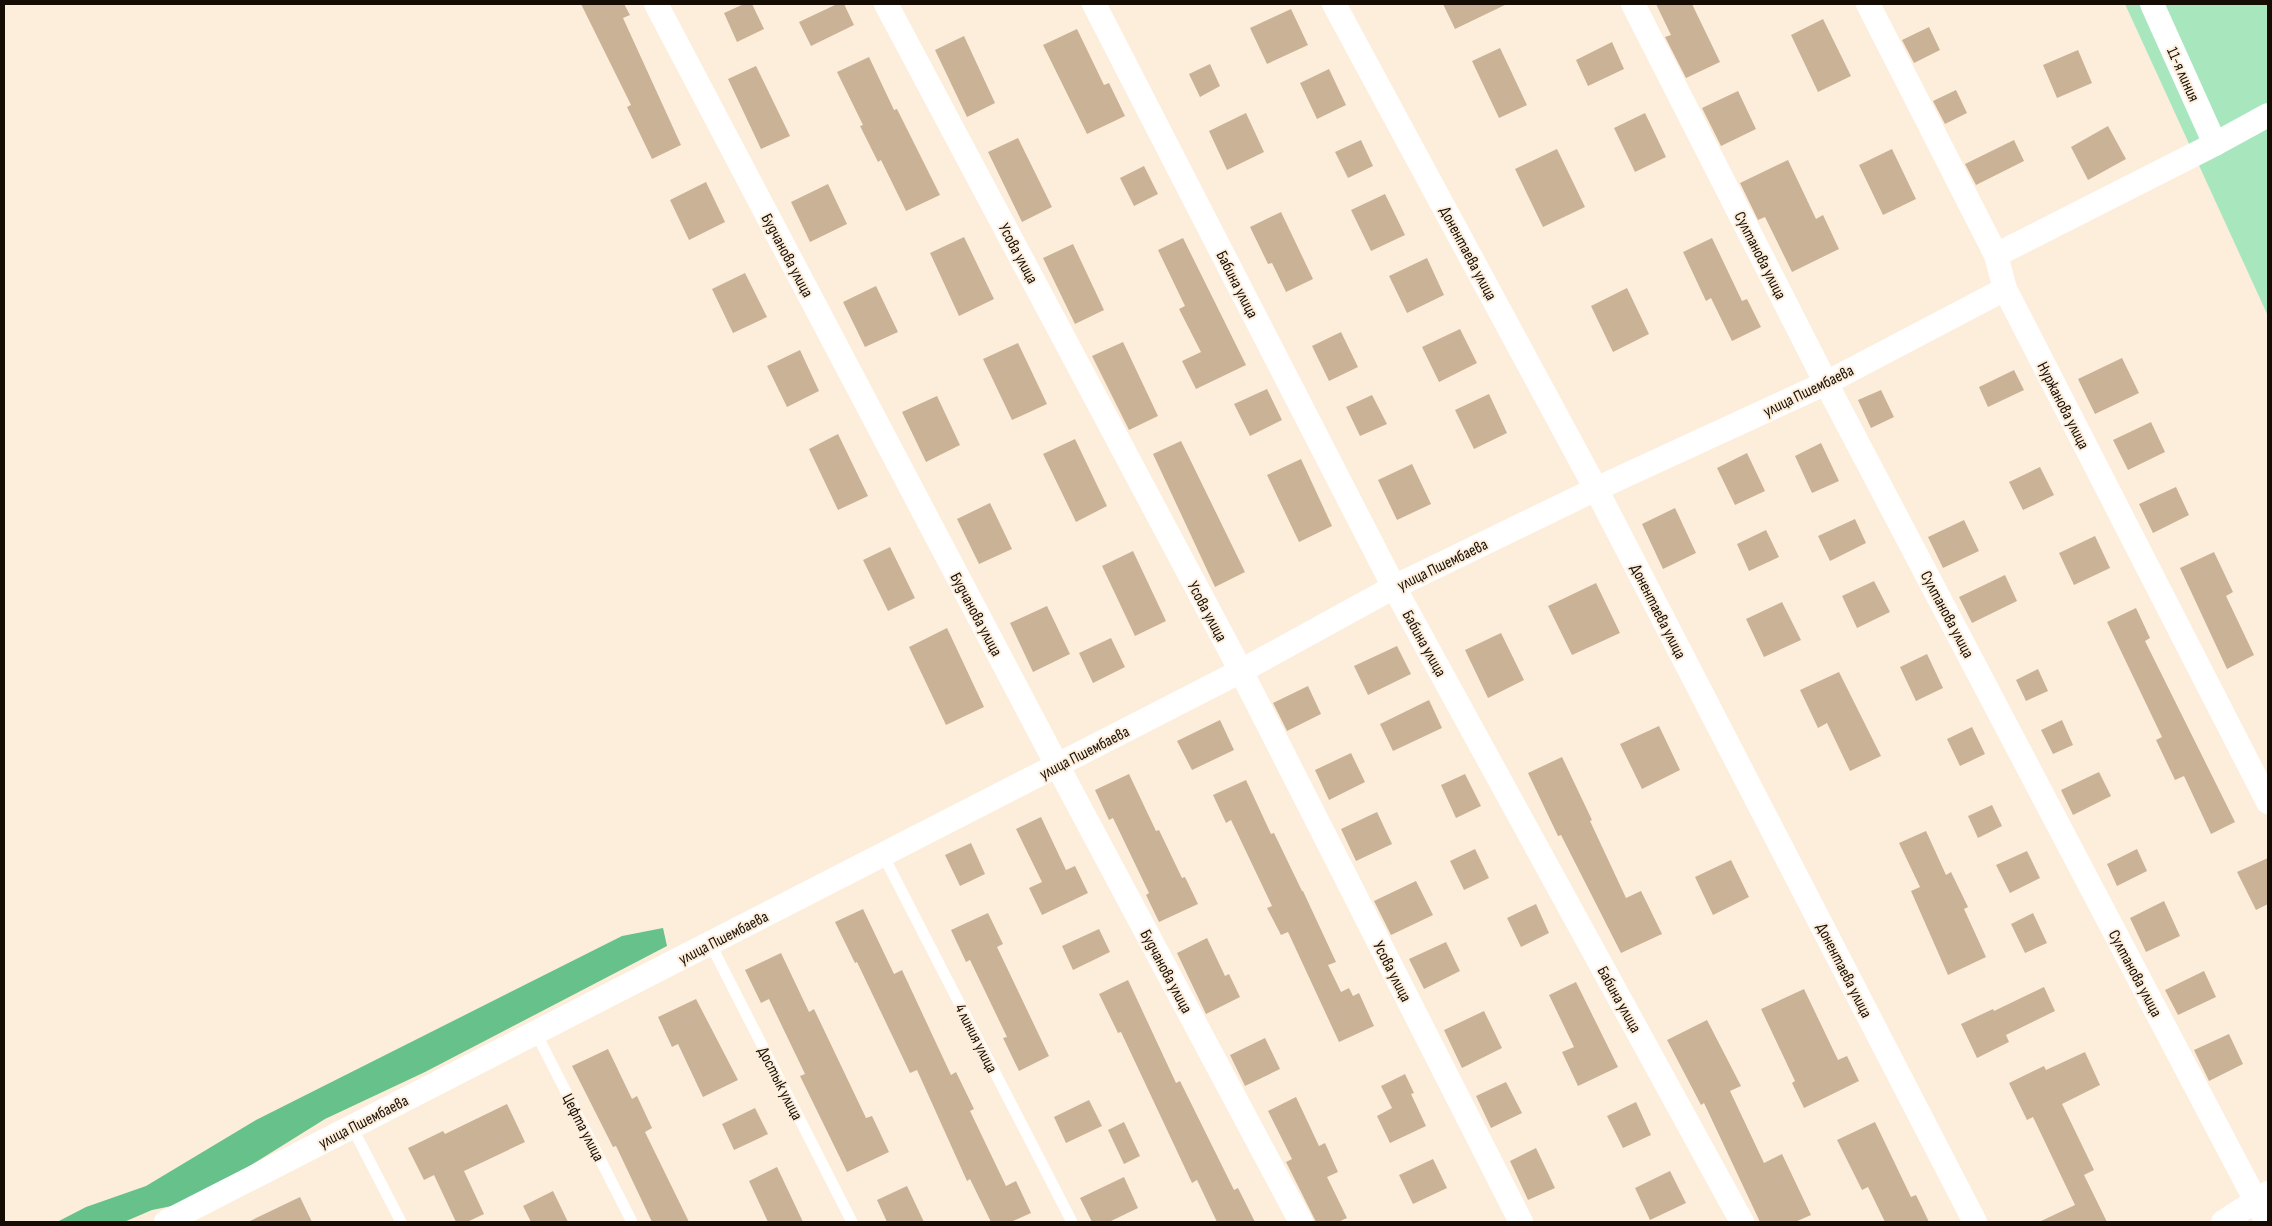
<svg xmlns="http://www.w3.org/2000/svg" width="2272" height="1226" viewBox="0 0 2272 1226" font-family="'Sofia Sans Condensed',sans-serif">
<rect width="100%" height="100%" fill="#fdeedc"/>
<path fill="#a8e7bd" d="M2125,4h143v312z"/>
<path fill="#66c28a" d="M663,928l4,18 -242,126 -100,47 -133,83 -40,8 -28,12h-67l29,-15 60,-21 110,-66 366,-184z"/>
<g fill="#cab296">
<path d="M581,4h43l6,11 -7,3 58,127 -29,14 -25,-52 4,-2z"/>
<path d="M744,4h8l12,25 -27,13 -13,-29z"/>
<path d="M837,4h7l10,21 -43,21 -12,-24z"/>
<path d="M1443,4h64l-52,25z"/>
<path d="M1656,4h36l28,58 -34,16 -21,-41 6,-2z"/>
<path d="M1291,9l17,36 -41,19 -17,-36z"/>
<path d="M1823,19l28,57 -33,16 -27,-57z"/>
<path d="M1929,27l11,23 -26,13 -12,-23z"/>
<path d="M1077,29l27,56 5,-2 16,33 -38,18 -44,-89z"/>
<path d="M964,36l31,67 -28,14 -32,-67z"/>
<path d="M1612,42l12,27 -36,17 -12,-26z"/>
<path d="M1500,48l27,57 -28,13 -27,-57z"/>
<path d="M2078,50l14,33 -35,15 -14,-33z"/>
<path d="M869,57l25,53 3,-1 43,86 -34,16 -25,-51 -3,2 -18,-36 3,-1 -26,-53z"/>
<path d="M1210,64l10,22 -20,11 -11,-23z"/>
<path d="M756,66l34,70 -29,13 -33,-70z"/>
<path d="M1329,69l17,36 -29,14 -17,-36z"/>
<path d="M1956,90l11,23 -22,11 -12,-23z"/>
<path d="M1738,91l18,38 -35,17 -19,-38z"/>
<path d="M1246,113l18,39 -37,18 -18,-39z"/>
<path d="M1645,113l21,44 -31,15 -21,-44z"/>
<path d="M2108,126l18,33 -38,21 -17,-33z"/>
<path d="M1018,138l34,69 -30,15 -34,-70z"/>
<path d="M1361,140l12,26 -25,12 -13,-26z"/>
<path d="M2014,140l10,21 -48,24 -11,-21z"/>
<path d="M1557,149l28,58 -42,20 -28,-58z"/>
<path d="M1892,149l24,50 -33,16 -24,-50z"/>
<path d="M1788,160l28,59 7,-4 16,34 -47,23 -27,-55 -7,3 -18,-37z"/>
<path d="M1144,166l14,28 -24,12 -14,-28z"/>
<path d="M706,182l19,40 -36,18 -19,-40z"/>
<path d="M828,184l19,40 -37,18 -19,-40z"/>
<path d="M1385,194l20,41 -34,16 -20,-41z"/>
<path d="M1281,212l32,67 -27,13 -14,-29 -4,1 -18,-37z"/>
<path d="M964,237l30,62 -35,17 -29,-63z"/>
<path d="M1183,238l63,127 -50,24 -14,-28 19,-9 -22,-43 6,-3 -27,-56z"/>
<path d="M1712,238l30,63 5,-2 14,28 -29,14 -21,-43 -5,3 -23,-49z"/>
<path d="M1073,244l31,66 -29,14 -32,-66z"/>
<path d="M1427,258l17,37 -37,18 -18,-37z"/>
<path d="M745,273l22,44 -34,16 -21,-44z"/>
<path d="M876,286l22,46 -33,15 -22,-45z"/>
<path d="M1627,288l22,46 -36,18 -22,-46z"/>
<path d="M1460,329l17,34 -38,19 -17,-35z"/>
<path d="M1341,332l17,35 -29,14 -17,-35z"/>
<path d="M1123,342l35,74 -29,14 -37,-74z"/>
<path d="M1018,343l29,61 -35,16 -29,-61z"/>
<path d="M800,350l19,41 -32,16 -20,-41z"/>
<path d="M2122,358l17,35 -44,21 -17,-35z"/>
<path d="M2014,370l10,20 -36,17 -9,-20z"/>
<path d="M1267,389l15,31 -32,16 -16,-32z"/>
<path d="M1881,390l13,27 -23,11 -13,-28z"/>
<path d="M1489,394l18,39 -33,16 -19,-39z"/>
<path d="M1372,395l15,29 -27,12 -14,-29z"/>
<path d="M937,396l23,49 -34,17 -24,-50z"/>
<path d="M2151,422l14,30 -37,18 -15,-30z"/>
<path d="M838,434l30,62 -30,14 -29,-61z"/>
<path d="M1075,439l32,67 -31,16 -33,-68z"/>
<path d="M1181,441l64,131 -30,15 -62,-133z"/>
<path d="M1821,443l18,38 -27,12 -17,-37z"/>
<path d="M1747,453l18,38 -30,14 -18,-37z"/>
<path d="M1301,459l31,67 -33,16 -32,-67z"/>
<path d="M1412,464l19,40 -34,16 -19,-40z"/>
<path d="M2040,467l14,28 -31,15 -14,-28z"/>
<path d="M2176,487l13,28 -36,18 -14,-29z"/>
<path d="M990,503l22,46 -33,15 -22,-45z"/>
<path d="M1675,508l21,45 -33,16 -21,-45z"/>
<path d="M1855,519l11,24 -36,18 -12,-25z"/>
<path d="M1964,520l15,31 -36,17 -15,-31z"/>
<path d="M1766,530l13,27 -30,14 -12,-27z"/>
<path d="M2095,536l15,32 -36,17 -15,-32z"/>
<path d="M890,547l25,51 -27,13 -25,-51z"/>
<path d="M1133,551l33,70 -31,15 -33,-70z"/>
<path d="M2214,552l19,40 -7,4 28,59 -27,14 -47,-101z"/>
<path d="M2005,575l12,26 -45,22 -13,-26z"/>
<path d="M1874,581l16,31 -33,16 -15,-32z"/>
<path d="M1596,583l24,50 -48,22 -24,-49z"/>
<path d="M1782,602l19,38 -37,17 -18,-38z"/>
<path d="M1047,606l23,48 -37,18 -23,-49z"/>
<path d="M2136,608l14,30 -5,3 90,181 -24,12 -27,-58 -9,4 -19,-40 6,-3 -55,-115z"/>
<path d="M947,628l37,79 -38,18 -37,-78z"/>
<path d="M1501,633l23,47 -36,18 -23,-48z"/>
<path d="M1111,638l14,29 -32,16 -14,-30z"/>
<path d="M1397,646l14,28 -43,21 -14,-29z"/>
<path d="M1927,654l16,34 -27,13 -16,-34z"/>
<path d="M2038,669l10,22 -22,10 -10,-21z"/>
<path d="M1839,672l42,84 -31,15 -23,-48 -9,5 -18,-38z"/>
<path d="M1308,686l13,28 -34,17 -14,-28z"/>
<path d="M1429,700l13,28 -49,23 -13,-27z"/>
<path d="M1220,720l14,30 -42,20 -15,-29z"/>
<path d="M2062,720l11,25 -20,9 -12,-24z"/>
<path d="M1659,726l21,44 -38,19 -22,-45z"/>
<path d="M1972,727l13,27 -25,12 -13,-27z"/>
<path d="M1351,753l14,29 -36,18 -14,-30z"/>
<path d="M1562,757l30,63 -2,1 36,77 15,-7 21,43 -41,19 -60,-118 -3,1 -30,-63z"/>
<path d="M2099,772l12,24 -38,19 -12,-25z"/>
<path d="M1129,774l27,57 3,-1 23,48 3,-1 13,27 -39,18 -13,-27 3,-2 -36,-75 -4,2 -14,-30z"/>
<path d="M1465,774l16,32 -25,12 -15,-33z"/>
<path d="M1246,780l25,54 3,-1 28,58h1l33,71 -8,3 13,27 8,-4 4,8 6,-3 15,33 -35,16 -51,-110 -7,3 -14,-27 5,-2 -41,-86 -5,3 -13,-28z"/>
<path d="M1992,805l10,21 -24,12 -10,-22z"/>
<path d="M1377,812l15,32 -36,17 -15,-32z"/>
<path d="M1041,817l25,53 9,-4 13,27 -46,22 -13,-27 13,-6 -26,-53z"/>
<path d="M1926,831l20,44 5,-3 17,35 -4,2 22,48 -38,18 -37,-84 9,-4 -21,-44z"/>
<path d="M971,843l14,31 -25,12 -15,-31z"/>
<path d="M1475,849l14,29 -25,12 -14,-29z"/>
<path d="M2137,849l10,22 -30,15 -10,-22z"/>
<path d="M2027,851l13,27 -30,15 -14,-28z"/>
<path d="M2268,858v46l-12,6 -19,-38z"/>
<path d="M1731,860l18,37 -36,18 -18,-38z"/>
<path d="M1416,881l17,34 -42,20 -17,-34z"/>
<path d="M2164,901l16,35 -34,16 -16,-34z"/>
<path d="M1536,904l13,29 -28,14 -14,-29z"/>
<path d="M863,909l31,65 8,-4 49,105 5,-3 18,37 -4,2 36,75 10,-5 15,32 -20,9h-20l-21,-43 -3,2 -50,-111 -7,3 -53,-111 -2,1 -20,-41z"/>
<path d="M988,913l15,31 -6,3 52,109 -30,15 -16,-33 4,-1 -37,-77 -4,2 -15,-32z"/>
<path d="M2033,913l14,30 -22,10 -14,-29z"/>
<path d="M1099,929l11,23 -37,18 -11,-24z"/>
<path d="M1207,938l18,38 4,-2 11,23 -34,17 -29,-61z"/>
<path d="M1446,942l14,29 -36,18 -15,-30z"/>
<path d="M781,953l28,59 5,-3 52,109 6,-2 17,36 -42,20 -47,-96 5,-2 -36,-75 -8,4 -16,-33z"/>
<path d="M2204,971l12,26 -38,18 -13,-25z"/>
<path d="M1128,980l48,103 4,-2 54,109 4,-2 17,34h-38l-20,-42 -5,3 -71,-151 -3,1 -19,-39z"/>
<path d="M1576,982l42,85 -40,19 -16,-34 12,-5 -25,-52z"/>
<path d="M2044,987l11,24 -49,24 3,7 -32,16 -16,-34 32,-15 1,2z"/>
<path d="M1804,989l34,71 9,-4 12,25 -55,27 -12,-25 3,-2 -34,-72z"/>
<path d="M696,999l42,81 -35,17 -25,-53 -6,3 -14,-30z"/>
<path d="M1484,1011l18,37 -40,20 -18,-38z"/>
<path d="M1707,1020l34,66 -11,5 34,72 18,-9 29,61 -16,7h-35l-56,-119 -3,2 -34,-65z"/>
<path d="M2229,1034l14,30 -34,17 -15,-31z"/>
<path d="M1265,1038l15,31 -35,17 -15,-31z"/>
<path d="M608,1049l24,50 5,-3 15,32 -7,4 44,90h-37l-36,-76 -3,1 -41,-81z"/>
<path d="M2085,1052l15,33 -38,19 32,66 -10,5 23,47h-68l36,-17 -42,-88 -6,3 -18,-37 35,-17 2,4z"/>
<path d="M1405,1074l9,19 -3,1 15,32 -36,17 -13,-27 15,-8 -11,-22z"/>
<path d="M1506,1082l16,31 -31,15 -15,-32z"/>
<path d="M1296,1097l23,49 6,-3 13,29 -11,5 20,41 -9,4h-22l-30,-60 6,-3 -24,-48z"/>
<path d="M1089,1100l13,26 -36,17 -12,-26z"/>
<path d="M1636,1102l15,33 -28,13 -16,-32z"/>
<path d="M507,1104l18,38 -61,29 20,43 -17,8h-11l-22,-47 -10,5 -16,-32 35,-17 2,3z"/>
<path d="M755,1108l13,26 -34,16 -12,-26z"/>
<path d="M1124,1122l16,34 -16,8 -16,-34z"/>
<path d="M1875,1122l36,75 5,-2 13,27h-44l-17,-35 -6,3 -25,-50z"/>
<path d="M1536,1148l19,40 -27,12 -18,-39z"/>
<path d="M1433,1159l14,29 -34,16 -14,-29z"/>
<path d="M777,1167l26,55h-35l-19,-41z"/>
<path d="M1670,1171l16,32 -36,17 -15,-32z"/>
<path d="M1124,1177l14,31 -29,14h-17l-12,-24z"/>
<path d="M907,1186l17,36h-37l-10,-22z"/>
<path d="M553,1191l15,31h-37l-8,-16z"/>
<path d="M300,1197l12,25h-64z"/>
</g>
<g fill="none" stroke-linecap="round" stroke-linejoin="round">
<g stroke="#fff" stroke-width="11">
<path d="M883,855l189,367"/>
<path d="M710,943l142,279"/>
<path d="M536,1033l96,189"/>
<path d="M352,1127l49,95"/>
</g>
<g stroke="#fff" stroke-width="24">
<path d="M656,4l401,761 244,457"/>
<path d="M886,4l355,667 280,551"/>
<path d="M1094,4l300,583 348,635"/>
<path d="M1334,4l262,485 379,733"/>
<path d="M1633,4l193,379 441,839"/>
<path d="M1868,4l128,251 9,34 263,513"/>
<path d="M2152,4l63,140"/>
<path d="M1996,255l219,-111 53,-29"/>
<path d="M166,1222l1075,-551 153,-84 202,-98 230,-106 179,-94"/>
<path d="M2223,1222l45,-29"/>
</g>
</g>
<g text-anchor="middle" stroke-width="4" stroke-linejoin="round" paint-order="stroke">
<g font-size="16" fill="#150d04" stroke="#fdeedc">
<text transform="translate(2184 74) rotate(66)" y="6">11-я линия</text>
<text transform="translate(1019 253) rotate(62)" y="6">Усова улица</text>
<text transform="translate(1469 253) rotate(62)" y="6">Донентаева улица</text>
<text transform="translate(788 255) rotate(62)" y="6">Будчанова улица</text>
<text transform="translate(1761 255) rotate(63)" y="6">Султанова улица</text>
<text transform="translate(1238 284) rotate(63)" y="6">Бабина улица</text>
<text transform="translate(1808 390) rotate(-26)" y="6">улица Пшембаева</text>
<text transform="translate(2064 405) rotate(63)" y="6">Нуржанова улица</text>
<text transform="translate(1442 564) rotate(-26)" y="6">улица Пшембаева</text>
<text transform="translate(1208 611) rotate(62)" y="6">Усова улица</text>
<text transform="translate(1659 611) rotate(63)" y="6">Донентаева улица</text>
<text transform="translate(977 614) rotate(62)" y="6">Будчанова улица</text>
<text transform="translate(1948 614) rotate(62)" y="6">Султанова улица</text>
<text transform="translate(1425 643) rotate(61)" y="6">Бабина улица</text>
<text transform="translate(1084 752) rotate(-27)" y="6">улица Пшембаева</text>
<text transform="translate(723 937) rotate(-27)" y="6">улица Пшембаева</text>
<text transform="translate(1845 970) rotate(63)" y="6">Донентаева улица</text>
<text transform="translate(1167 971) rotate(62)" y="6">Будчанова улица</text>
<text transform="translate(1393 971) rotate(63)" y="6">Усова улица</text>
<text transform="translate(2136 973) rotate(62)" y="6">Султанова улица</text>
<text transform="translate(1620 999) rotate(61)" y="6">Бабина улица</text>
<text transform="translate(977 1038) rotate(63)" y="6">4 линия улица</text>
<text transform="translate(781 1083) rotate(63)" y="6">Достык улица</text>
<text transform="translate(363 1121) rotate(-27)" y="6">улица Пшембаева</text>
<text transform="translate(584 1127) rotate(63)" y="6">Цефта улица</text>
</g>
</g>
<rect width="2272" height="1226" fill="none" stroke="#150d04" stroke-width="10"/>
</svg>
